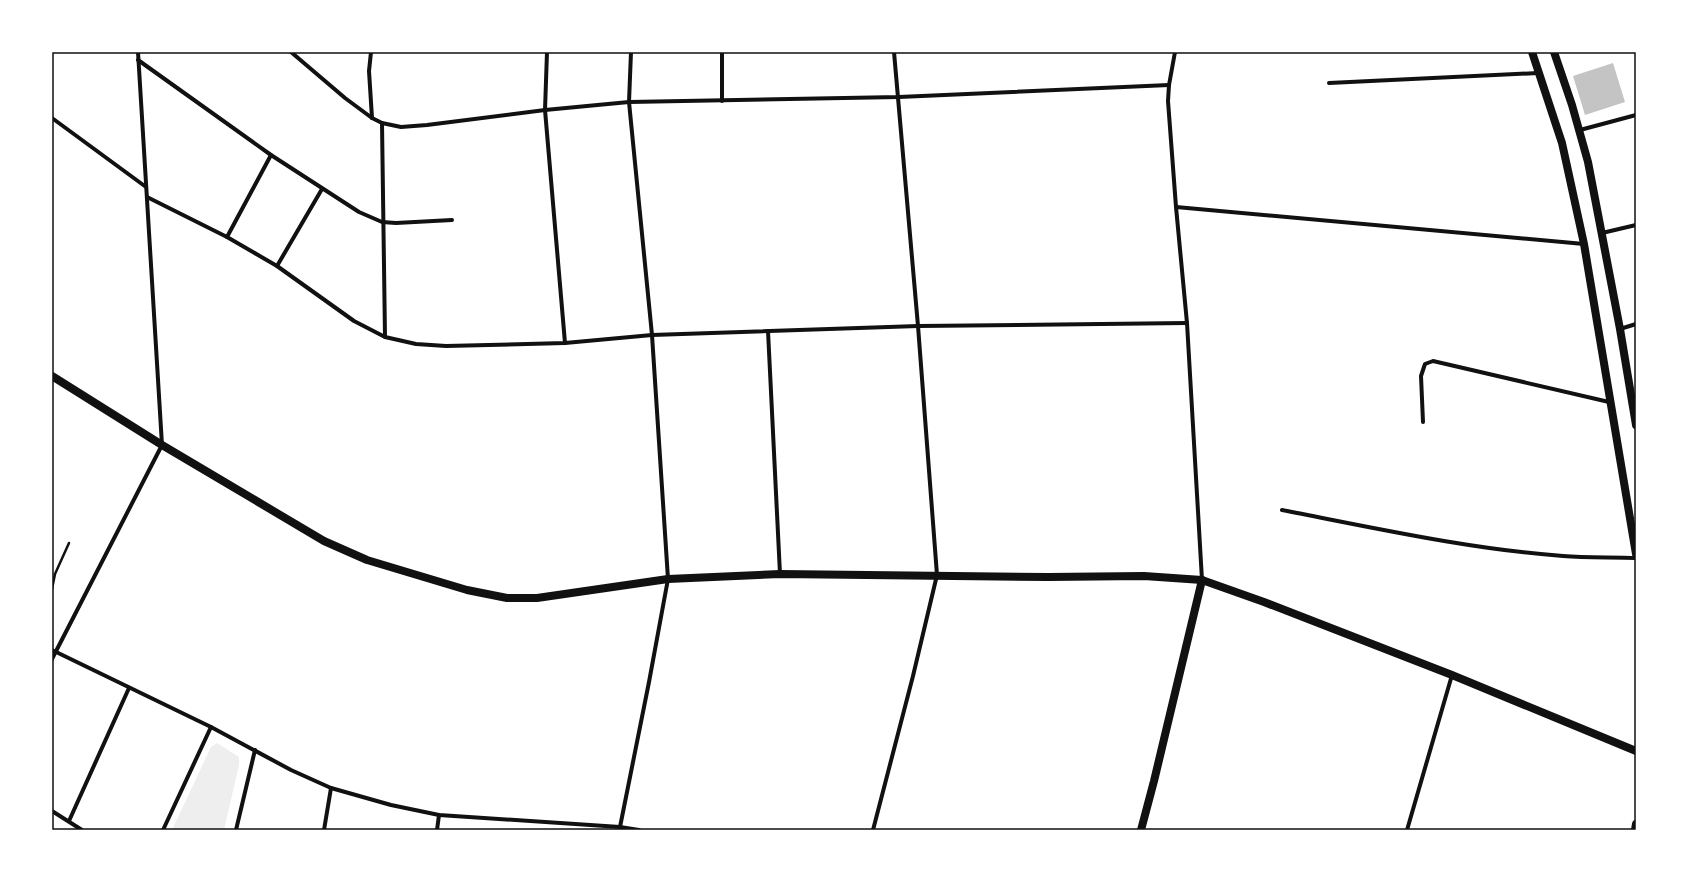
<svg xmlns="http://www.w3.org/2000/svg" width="1688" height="882" viewBox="0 0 1688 882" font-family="'Golos Text',sans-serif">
<rect width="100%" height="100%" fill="#fff"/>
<path fill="#eee" d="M217,743l22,14v8l-15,65h-52l39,-83z"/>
<path fill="#c4c4c4" d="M1613,63l12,39 -40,13 -12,-39z"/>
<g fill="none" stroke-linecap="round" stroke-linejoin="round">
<path stroke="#111" stroke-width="2.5" d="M52,589l3,-15 14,-31"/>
<g stroke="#111" stroke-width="4">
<path d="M291,52l54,46 27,20 10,5 19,4 26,-2 118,-15 84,-8 270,-5 270,-12"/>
<path d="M371,52l-2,19 3,47"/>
<path d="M547,52l-2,58 20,233"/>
<path d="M722,52v49"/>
<path d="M1175,52l-6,33 -1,16 8,106 11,116 15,257"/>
<path d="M138,60l133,95 88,57 23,10 14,1 56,-3"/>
<path d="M1329,83l209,-10"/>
<path d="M52,118l94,69"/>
<path d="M382,123l3,214"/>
<path d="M1580,130l56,-15"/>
<path d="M147,197l80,40 50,29 77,55 31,16 31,7 30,2 119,-3 87,-8 266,-9 269,-3"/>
<path d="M1176,207l408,37"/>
<path d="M1602,233l34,-8"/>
<path d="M227,237l44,-82"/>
<path d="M277,266l45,-77"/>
<path d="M1620,329l16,-5"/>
<path d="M768,331l12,243"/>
<path d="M1423,422l-2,-46 4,-12 8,-3 176,41"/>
<path d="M1282,510c93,18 187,39 281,46 24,2 49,1 73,2"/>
<path d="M52,650l159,77 80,43 40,18 60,17 48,10 181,12 19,3"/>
<path d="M52,659l110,-214 -24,-393"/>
<path d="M52,811l30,19"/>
<path d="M69,821l60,-133"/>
<path d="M620,827l29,-145 19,-103 -16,-244 -23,-233 2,-50"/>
<path d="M163,830l48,-103"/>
<path d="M236,830l19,-80"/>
<path d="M324,830l7,-42"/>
<path d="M437,830l2,-15"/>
<path d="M873,830l40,-154 24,-101 -19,-249 -24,-274"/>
<path d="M1407,830l45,-155"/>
</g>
<g stroke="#111" stroke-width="8">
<path d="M1532,52l30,91 22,101 52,310"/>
<path d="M1554,52l18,53 16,57 32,167 16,96"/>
<path d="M52,376l110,69 162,96 43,19 100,30 40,8h30l131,-19 112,-5 268,3 96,-1 58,4 62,22 188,73 184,76"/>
<path d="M1141,830l13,-49 48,-201"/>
<path d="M1635,830l1,-6"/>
</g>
</g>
<rect width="1688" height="882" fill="none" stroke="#ffffff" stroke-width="106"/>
<rect x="53" y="53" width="1582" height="776" fill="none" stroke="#111" stroke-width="1.5"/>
</svg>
